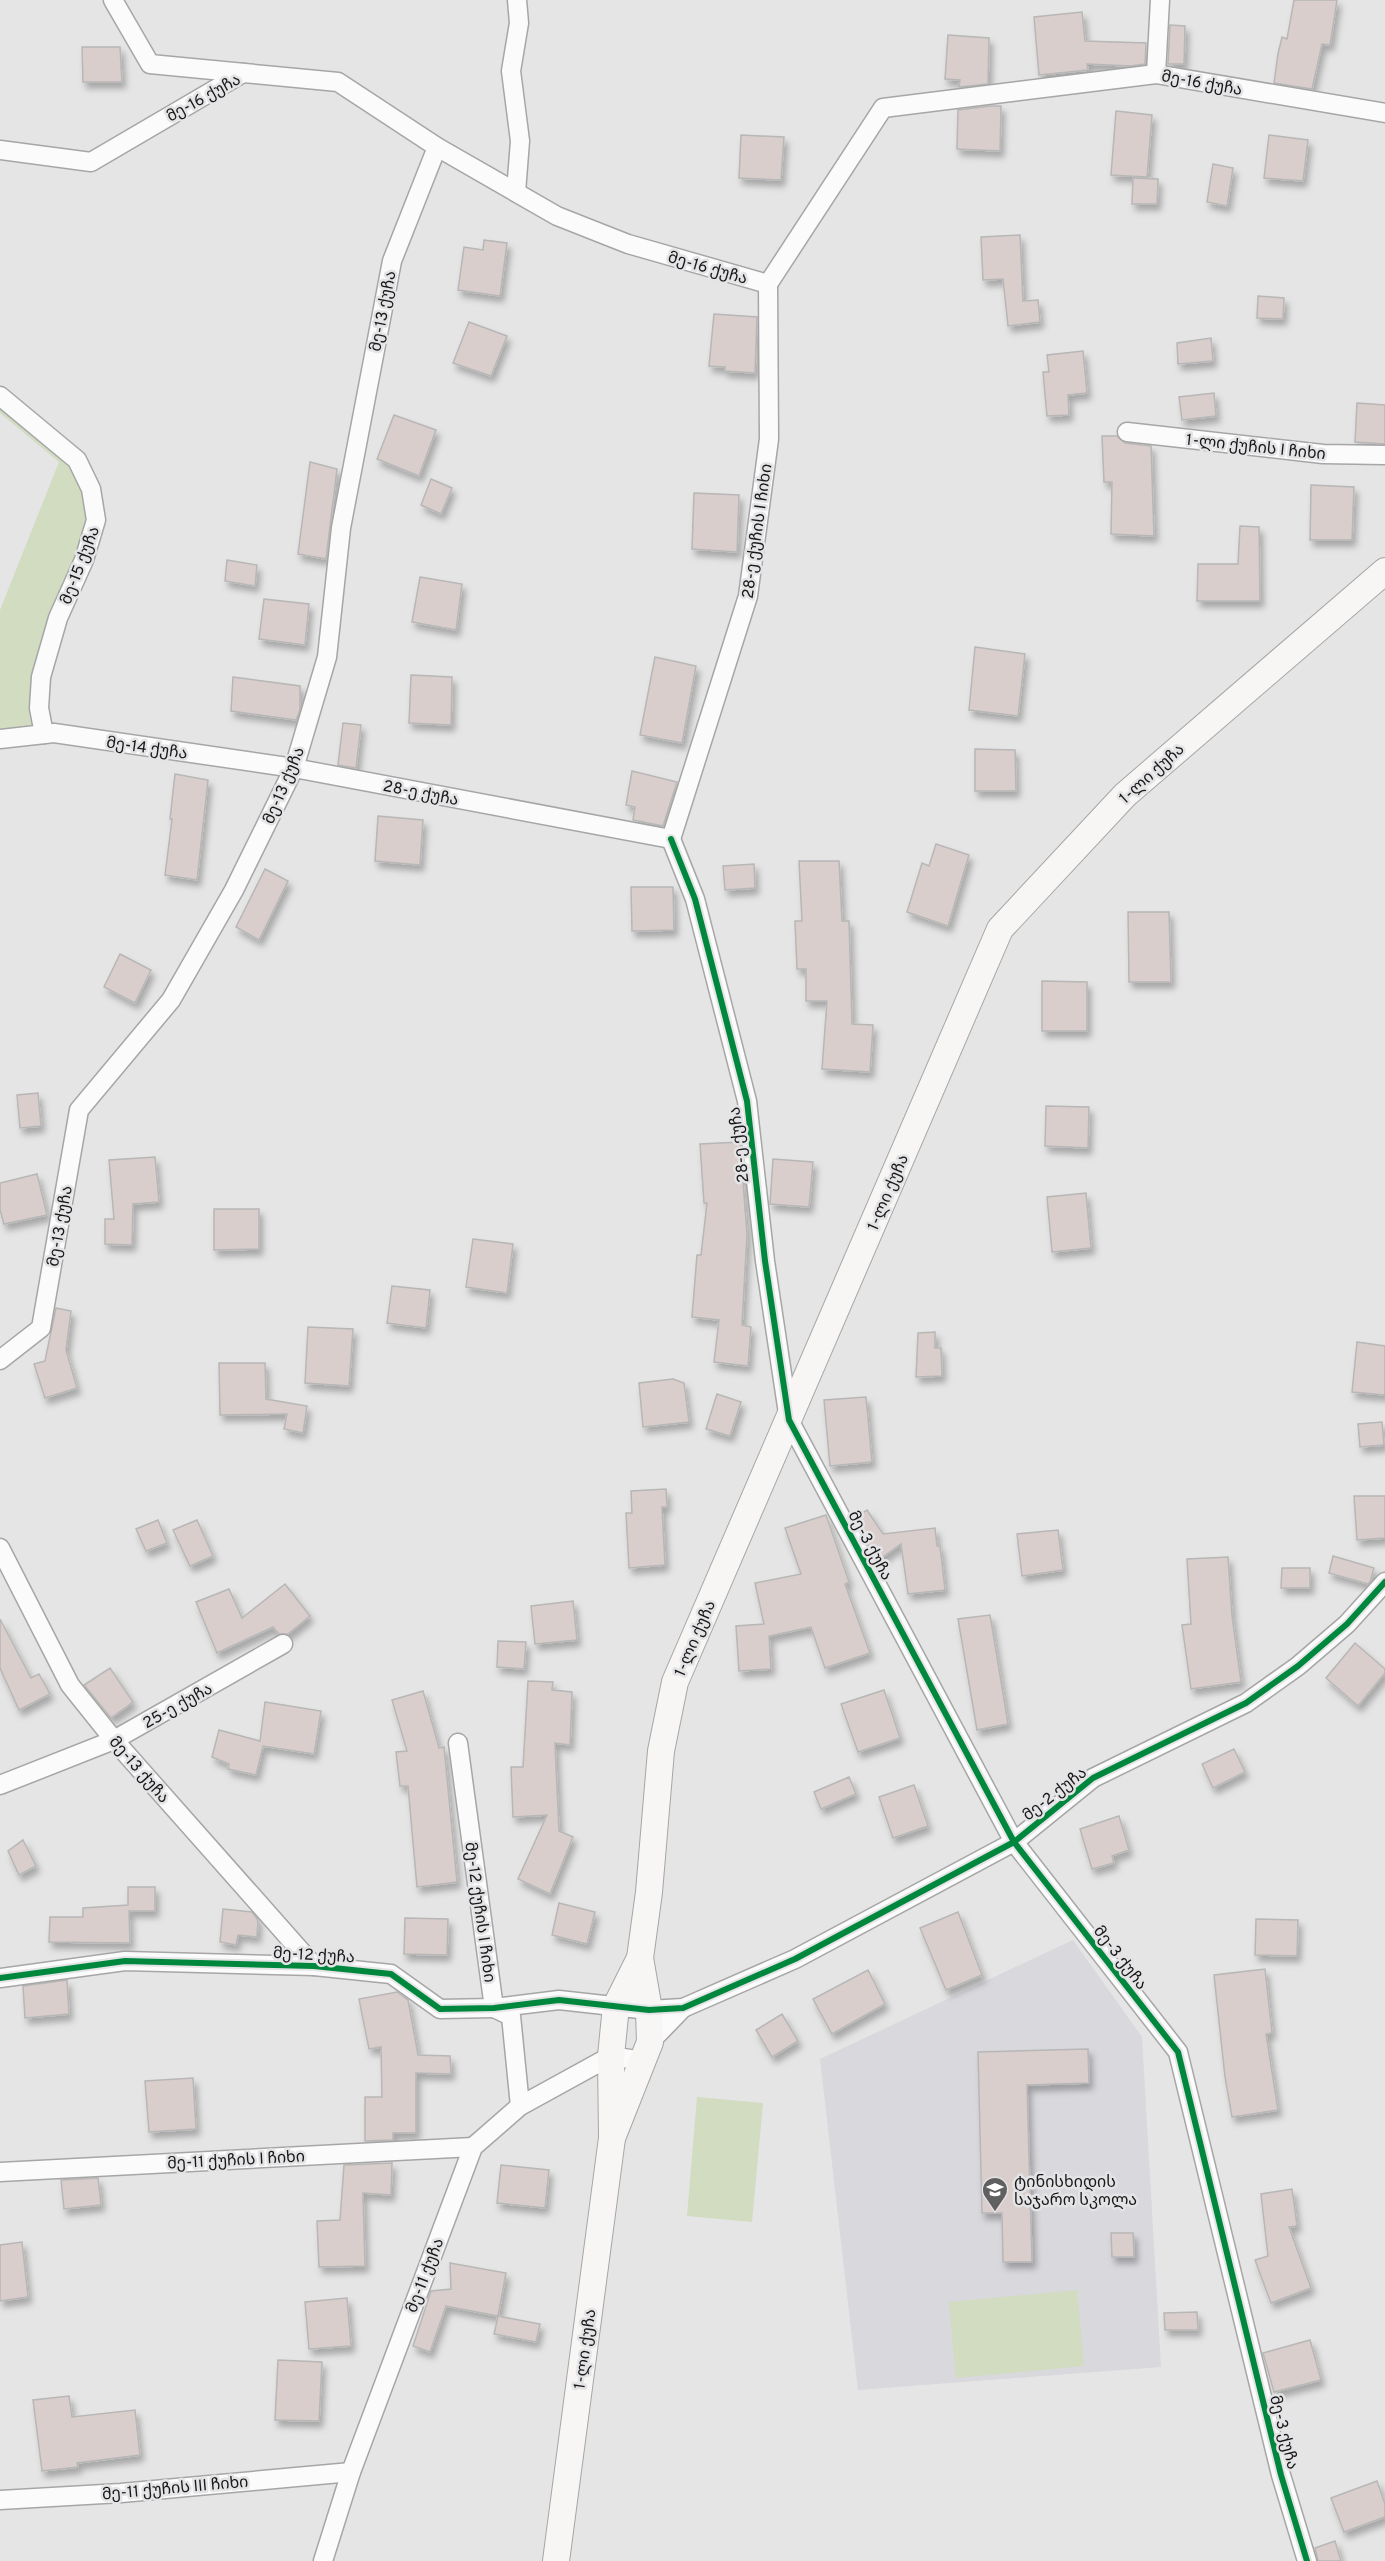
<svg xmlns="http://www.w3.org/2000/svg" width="1385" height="2561" viewBox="0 0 1385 2561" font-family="Overpass,'Noto Sans Georgian',sans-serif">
<defs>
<filter id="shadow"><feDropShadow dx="3.5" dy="6" stdDeviation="3" flood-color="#0004"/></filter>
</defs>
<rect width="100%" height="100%" fill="#e5e5e5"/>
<path fill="#d8d8dd" d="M1073,1940l69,97 19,330 -303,23 -38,-331z"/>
<g fill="#d1dcc1">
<path d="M0,396l77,64 19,60 -55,157 3,57 -44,5v-129l59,-148 -59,-49z"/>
<path d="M697,2097l66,6 -11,119 -65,-6z"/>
<path d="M1077,2290l7,76 -128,12 -7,-76z"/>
</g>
<g fill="#d9cecb" stroke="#b7b7b7" stroke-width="1.5" filter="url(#shadow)">
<path d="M1294,0h43l-7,45 -8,-1 -10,45 -38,-6 4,-29 4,-17 5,2z"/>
<path d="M1082,12l3,29 61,2 -1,21 -14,2 -44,-2 1,6 -49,5 -5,-58z"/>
<path d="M1170,25l15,1 -1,38h-16z"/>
<path d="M948,35l41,3 -1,46 -29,3 1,-7 -15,-1z"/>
<path d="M82,47h38l2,35h-39z"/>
<path d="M991,106h10l-1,45 -43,-2 1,-39z"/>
<path d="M1116,111l36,4 -5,62 -36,-2z"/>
<path d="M741,135l43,2 -3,43 -42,-2z"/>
<path d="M1269,135l39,5 -5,41 -39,-3z"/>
<path d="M1213,164l20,4 -6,38 -20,-4z"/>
<path d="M1133,178l25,1 -1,25h-25z"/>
<path d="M1020,235l3,66 15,-1 2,22 -32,4 -5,-47 -20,1 -2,-43z"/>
<path d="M484,240l23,3 -7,53 -42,-6 6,-43 19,3z"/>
<path d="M1258,296l26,2 -1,21 -26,-1z"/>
<path d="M714,314l43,3 -2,56 -30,-2v-4l-16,-1z"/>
<path d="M469,322l38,14 -16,40 -38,-13z"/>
<path d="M1211,338l2,23 -35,3 -1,-21z"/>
<path d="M1083,351l4,42 -19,2 1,20 -22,1 -4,-44h6l-2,-17z"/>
<path d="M1214,393l2,23 -34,4 -3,-23z"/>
<path d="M1357,403l28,2v39l-30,-2z"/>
<path d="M394,415l42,15 -17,46 -42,-17z"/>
<path d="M1102,436h15l8,7 26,3 3,90 -43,-2 1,-52h-8z"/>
<path d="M310,462l27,7 -11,90 -28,-5z"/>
<path d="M431,479l21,9 -11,26 -20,-9z"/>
<path d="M1311,485l43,2 -2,53h-42z"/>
<path d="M694,493l45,2 -2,57 -45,-3z"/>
<path d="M1240,526l19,1 1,74h-63l1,-37h40z"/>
<path d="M227,560l30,5 -2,21 -30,-5z"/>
<path d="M420,577l42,7 -6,46 -44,-8z"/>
<path d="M264,599l45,5 -4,41 -46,-6z"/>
<path d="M975,647l50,7 -7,62 -49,-6z"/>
<path d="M655,657l41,9 -14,77 -42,-8z"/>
<path d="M411,675l41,2 -1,48 -42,-2z"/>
<path d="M233,677l67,9v24l-4,10 -65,-9z"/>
<path d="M343,723l18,2 -5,43 -18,-3z"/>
<path d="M975,749l40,1 1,41h-41z"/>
<path d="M632,771l45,11 -14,44 -30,-6 2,-13 -9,-2z"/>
<path d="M175,774l33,6 -11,100 -32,-5 7,-56h-2z"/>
<path d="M378,816l45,4 -3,45 -45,-4z"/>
<path d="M936,844l33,11 -21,71 -41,-14 15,-49 7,3z"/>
<path d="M799,861h40l3,60h7l3,103 21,1 -3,47 -48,-3 5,-68h-21v-32h-9l-2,-48h7z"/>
<path d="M754,864l1,24 -30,2 -2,-24z"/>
<path d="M265,869l23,12 -29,59 -23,-13z"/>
<path d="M631,887h42l1,43 -42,1z"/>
<path d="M1128,912h41l2,70h-42z"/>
<path d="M120,954l31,16 -16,33 -31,-16z"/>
<path d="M1042,981l45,1v49h-45z"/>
<path d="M38,1093l3,33 -21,2 -3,-33z"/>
<path d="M1046,1106l43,1 -1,41 -43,-2z"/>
<path d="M740,1142l7,92 -5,91 9,2 -3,39 -34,-4 5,-42 -27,-3 5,-62h4l6,-52h-3l-4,-59z"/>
<path d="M155,1157l4,45 -26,2 -1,41 -27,-1v-25h9l-5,-59z"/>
<path d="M773,1159l40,3 -4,45 -39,-3z"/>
<path d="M37,1174l10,41 -43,9 -4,-14v-27z"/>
<path d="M1086,1193l5,55 -39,4 -5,-55z"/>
<path d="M214,1209h45v40l-45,1z"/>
<path d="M473,1239l40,5 -6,49 -41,-6z"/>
<path d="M392,1286l38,4 -4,38 -39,-5z"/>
<path d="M56,1308l15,3 -5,39 11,38 -32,10 -11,-34 11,-3z"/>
<path d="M308,1327l45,2 -4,57 -44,-3z"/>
<path d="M935,1332v16h6l1,28 -26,1 2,-44z"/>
<path d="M1357,1342l28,4v49l-33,-3z"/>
<path d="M219,1363h46l1,36 41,7 -4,27 -19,-4 3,-15 -67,1z"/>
<path d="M673,1379l11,4 5,39 -46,5 -4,-44z"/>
<path d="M717,1394l24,8 -11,34 -24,-7z"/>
<path d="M866,1397l6,65 -42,4 -6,-66z"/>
<path d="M1382,1422l2,23 -24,2 -2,-23z"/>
<path d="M666,1489l1,18h-5l3,58 -36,3 -3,-55h6l-1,-22z"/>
<path d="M1354,1496h31v42l-28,2z"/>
<path d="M867,1510l16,24 52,-6 2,18h3l5,44 -37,4 -7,-50 -24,17 -23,-43z"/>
<path d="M826,1515l23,67 -4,2 25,69 -45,15 -14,-41 -42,9 2,33 -32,2 -3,-45 28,-2 -9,-41 46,-9 -16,-46z"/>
<path d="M158,1520l9,23 -21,8 -10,-22z"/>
<path d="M197,1520l16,36 -23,10 -17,-36z"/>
<path d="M1058,1530l5,40 -41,6 -5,-42z"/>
<path d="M1333,1556l41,12 -4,14 -2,2 -39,-11z"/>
<path d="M1228,1557l4,59 9,66 -50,7 -9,-64 9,-1 -4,-65z"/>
<path d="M1282,1568h28v20h-29z"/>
<path d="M285,1584l25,32 -22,18h-9l-6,-7 -56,26 -21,-51 33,-13 13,29z"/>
<path d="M573,1601l4,39 -42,4 -4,-38z"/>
<path d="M990,1615l18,109 -31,6 -19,-111z"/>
<path d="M0,1619l31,59 8,-4 11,20 -31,16 -19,-42z"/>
<path d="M498,1641l28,1 -2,27 -27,-2z"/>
<path d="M1355,1643l30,26v4l-27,33 -32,-28z"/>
<path d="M110,1668l23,34 -22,16 -27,-33z"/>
<path d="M528,1681l25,1 -1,8 20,2 -2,53 -15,-2 4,88 14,6 -23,57 -32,-15 29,-64 -34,2 -2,-50h12z"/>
<path d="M884,1690l16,48 -42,14 -17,-48z"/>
<path d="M423,1691l16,57 5,-1 13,135 -40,5 -9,-101h-8l-4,-34 11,-1 -15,-51z"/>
<path d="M265,1702l56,9 -7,43 -51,-8 -7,29 -28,-6 1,-5 -17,-7 7,-27 41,11z"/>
<path d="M1234,1749l11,23 -32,16 -11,-24z"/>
<path d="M849,1777l7,17 -35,15 -7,-17z"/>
<path d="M914,1785l14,41 -35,12 -14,-41z"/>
<path d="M1119,1816l10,34 -17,6 2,7 -22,6 -12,-40z"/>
<path d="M23,1840l13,26 -17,9 -11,-24z"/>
<path d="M128,1887h27v24h-26l1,32 -81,-1 1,-25h33v-9l45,-3z"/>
<path d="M559,1903l36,9 -8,32 -35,-9z"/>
<path d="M223,1909l29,3 6,8 -1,17 -19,-2 -2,10 -16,-3z"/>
<path d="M958,1912l24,63 -36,15 -26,-62z"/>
<path d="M405,1918l43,1 -1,36 -43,-1z"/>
<path d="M1256,1919l42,1 -1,36 -42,-1z"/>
<path d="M1265,1969l7,64 -6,1 12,76 -46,7 -7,-40 -11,-102z"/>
<path d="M868,1970l17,34 -53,30 -19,-35z"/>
<path d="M67,1980l2,34 -44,4 -2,-32z"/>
<path d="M397,1992l11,8 10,55 32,1 1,18 -35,-1v60h-23v7l-28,1v-44h17l-1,-50 -12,2 -10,-50z"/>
<path d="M782,2014l16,27 -26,16 -16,-27z"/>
<path d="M1088,2049l1,34 -62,2 5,177h-29l-1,-49h-20l-4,-161z"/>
<path d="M193,2078l3,51 -47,3 -4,-51z"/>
<path d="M392,2163l-1,32 -28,-2 2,73 -46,1 -2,-46 23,-1 4,-55z"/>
<path d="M501,2165l48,5 -4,38 -48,-5z"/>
<path d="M98,2178l3,27 -37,4 -3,-29z"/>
<path d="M1292,2189l5,37 -8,1 22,61 -40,15 -16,-43 13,-4 -7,-62z"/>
<path d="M1111,2233h22l1,24h-22z"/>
<path d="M22,2242l6,55 -28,4v-56z"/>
<path d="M450,2263l56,10 -8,43 -52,-10 -16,46 -17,-6 18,-55 20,-2z"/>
<path d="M347,2298l4,48 -42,3 -4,-47z"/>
<path d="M1197,2312l1,18h-33l-1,-17z"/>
<path d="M498,2316l42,8 -4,18 -42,-8z"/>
<path d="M1310,2340l11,40 -47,12 -11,-39z"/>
<path d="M278,2360l44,2 -3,59 -44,-1z"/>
<path d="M69,2396l3,21 63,-7 5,45 -63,8 1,4 -36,4 -9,-71z"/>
<path d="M1377,2481l8,23v13l-41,15 -13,-34z"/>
<path d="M1335,2541l6,20h-23l-3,-13z"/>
</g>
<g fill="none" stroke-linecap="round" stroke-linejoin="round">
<defs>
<g id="street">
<path d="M113,0l37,64 188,18 99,65 120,69 71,28 140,40"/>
<path d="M1156,74l4,-74"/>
<path d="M0,150l91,12 152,-89"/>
<path d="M516,192l4,-51 -9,-70 8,-48 -2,-23"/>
<path d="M768,284l115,-176 273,-34 229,39"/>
<path d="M0,396l77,64 14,29 5,31 -12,40 -26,58 -17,59 -2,31 5,26"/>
<path d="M1127,432l196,22 62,1"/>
<path d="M0,739l54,-6 240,35 377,71"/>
<path d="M671,839l24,60 52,202 18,160 24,159 225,422 164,210 103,423 26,86"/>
<path d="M671,839l77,-243 21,-157 -1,-155"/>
<path d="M0,1360l41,-32 38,-218 92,-110 63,-110 60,-122 33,-111 14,-129 51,-267 45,-114"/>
<path d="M0,1548l70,137 44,55 200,226"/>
<path d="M458,1743l36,265 17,8 9,90"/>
<path d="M0,1785l114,-45 169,-96"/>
<path d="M0,1978l125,-17 189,5 77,8 49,35 54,-1 65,-8 90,10 34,-2 112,-49 219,-117 79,-64 153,-75 52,-37 49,-42 38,-42"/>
<path d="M650,2042l33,-34"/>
<path d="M0,2172l473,-25"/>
<path d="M0,2500l121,-7 230,-21"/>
<path d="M323,2561l28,-89 122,-325 47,-41 91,-50 32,5"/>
</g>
<g id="secondary">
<path d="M612,2138l38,-96 -1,-32 -9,-52 9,-66 12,-141 14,-69 325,-753 125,-134 260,-224"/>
<path d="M556,2561l56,-423 -1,-82 5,-50 24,-48"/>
</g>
</defs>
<use href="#street" stroke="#a6a6a6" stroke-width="21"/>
<use href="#secondary" stroke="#a6a6a6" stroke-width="28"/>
<use href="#street" stroke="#fbfbfb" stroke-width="18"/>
<use href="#secondary" stroke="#f7f6f5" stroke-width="26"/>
<defs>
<g id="cycleway">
<path d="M671,839l24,60 52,202 18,160 24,159 225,422 164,210 103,423 26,86"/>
<path d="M0,1978l125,-17 189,5 77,8 49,35 54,-1 65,-8 90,10 34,-2 112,-49 219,-117 79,-64 153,-75 52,-37 49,-42 38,-42"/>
</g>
</defs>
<use href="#cycleway" stroke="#e4e4e6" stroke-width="10"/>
<use href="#cycleway" stroke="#00873e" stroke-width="6"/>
</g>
<defs>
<symbol id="school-pin" viewBox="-11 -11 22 30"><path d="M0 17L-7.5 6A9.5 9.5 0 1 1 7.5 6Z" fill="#606060" stroke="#e4e4e6"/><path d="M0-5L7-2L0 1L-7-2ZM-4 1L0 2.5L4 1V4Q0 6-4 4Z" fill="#fff"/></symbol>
</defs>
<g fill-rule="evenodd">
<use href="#school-pin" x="980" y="2175" width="30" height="40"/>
</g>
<g text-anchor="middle" stroke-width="5" stroke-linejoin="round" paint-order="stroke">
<g font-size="16" fill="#181819" stroke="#e4e4e6">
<text transform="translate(1202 82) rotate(10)" y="6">მე-16 ქუჩა</text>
<text transform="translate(203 97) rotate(-29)" y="6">მე-16 ქუჩა</text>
<text transform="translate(708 267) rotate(16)" y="6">მე-16 ქუჩა</text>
<text transform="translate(382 311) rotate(-79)" y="6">მე-13 ქუჩა</text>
<text transform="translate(1256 446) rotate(6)" y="6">1-ლი ქუჩის I ჩიხი</text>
<text transform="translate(756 531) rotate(-82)" y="6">28-ე ქუჩის I ჩიხი</text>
<text transform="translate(79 565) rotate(-69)" y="6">მე-15 ქუჩა</text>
<text transform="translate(147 747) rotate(8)" y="6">მე-14 ქუჩა</text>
<text transform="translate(1151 773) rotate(-42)" y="6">1-ლი ქუჩა</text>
<text transform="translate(283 785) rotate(-67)" y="6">მე-13 ქუჩა</text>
<text transform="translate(421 792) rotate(11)" y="6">28-ე ქუჩა</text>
<text transform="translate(738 1145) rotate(-97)" y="6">28-ე ქუჩა</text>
<text transform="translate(887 1192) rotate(-67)" y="6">1-ლი ქუჩა</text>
<text transform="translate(59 1226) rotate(-80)" y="6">მე-13 ქუჩა</text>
<text transform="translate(871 1545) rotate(62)" y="6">მე-3 ქუჩა</text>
<text transform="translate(694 1638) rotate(-67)" y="6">1-ლი ქუჩა</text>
<text transform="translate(177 1705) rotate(-29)" y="6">25-ე ქუჩა</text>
<text transform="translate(140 1769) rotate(49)" y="6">მე-13 ქუჩა</text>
<text transform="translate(1054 1793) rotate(-38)" y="6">მე-2 ქუჩა</text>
<text transform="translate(481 1912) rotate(82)" y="6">მე-12 ქუჩის I ჩიხი</text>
<text transform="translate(314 1954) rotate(3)" y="6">მე-12 ქუჩა</text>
<text transform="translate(1121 1957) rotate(52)" y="6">მე-3 ქუჩა</text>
<text transform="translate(236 2159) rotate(-3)" y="6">მე-11 ქუჩის I ჩიხი</text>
<text transform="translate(424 2275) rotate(-69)" y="6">მე-11 ქუჩა</text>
<text transform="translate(584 2349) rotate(-82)" y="6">1-ლი ქუჩა</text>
<text transform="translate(1285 2432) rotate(76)" y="6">მე-3 ქუჩა</text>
<text transform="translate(175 2487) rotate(-5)" y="6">მე-11 ქუჩის III ჩიხი</text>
</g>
<g font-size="16" fill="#181819" stroke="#e4e4e6" text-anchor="start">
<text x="1014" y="2187">ტინისხიდის<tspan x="1014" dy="18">საჯარო სკოლა</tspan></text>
</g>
</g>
</svg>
